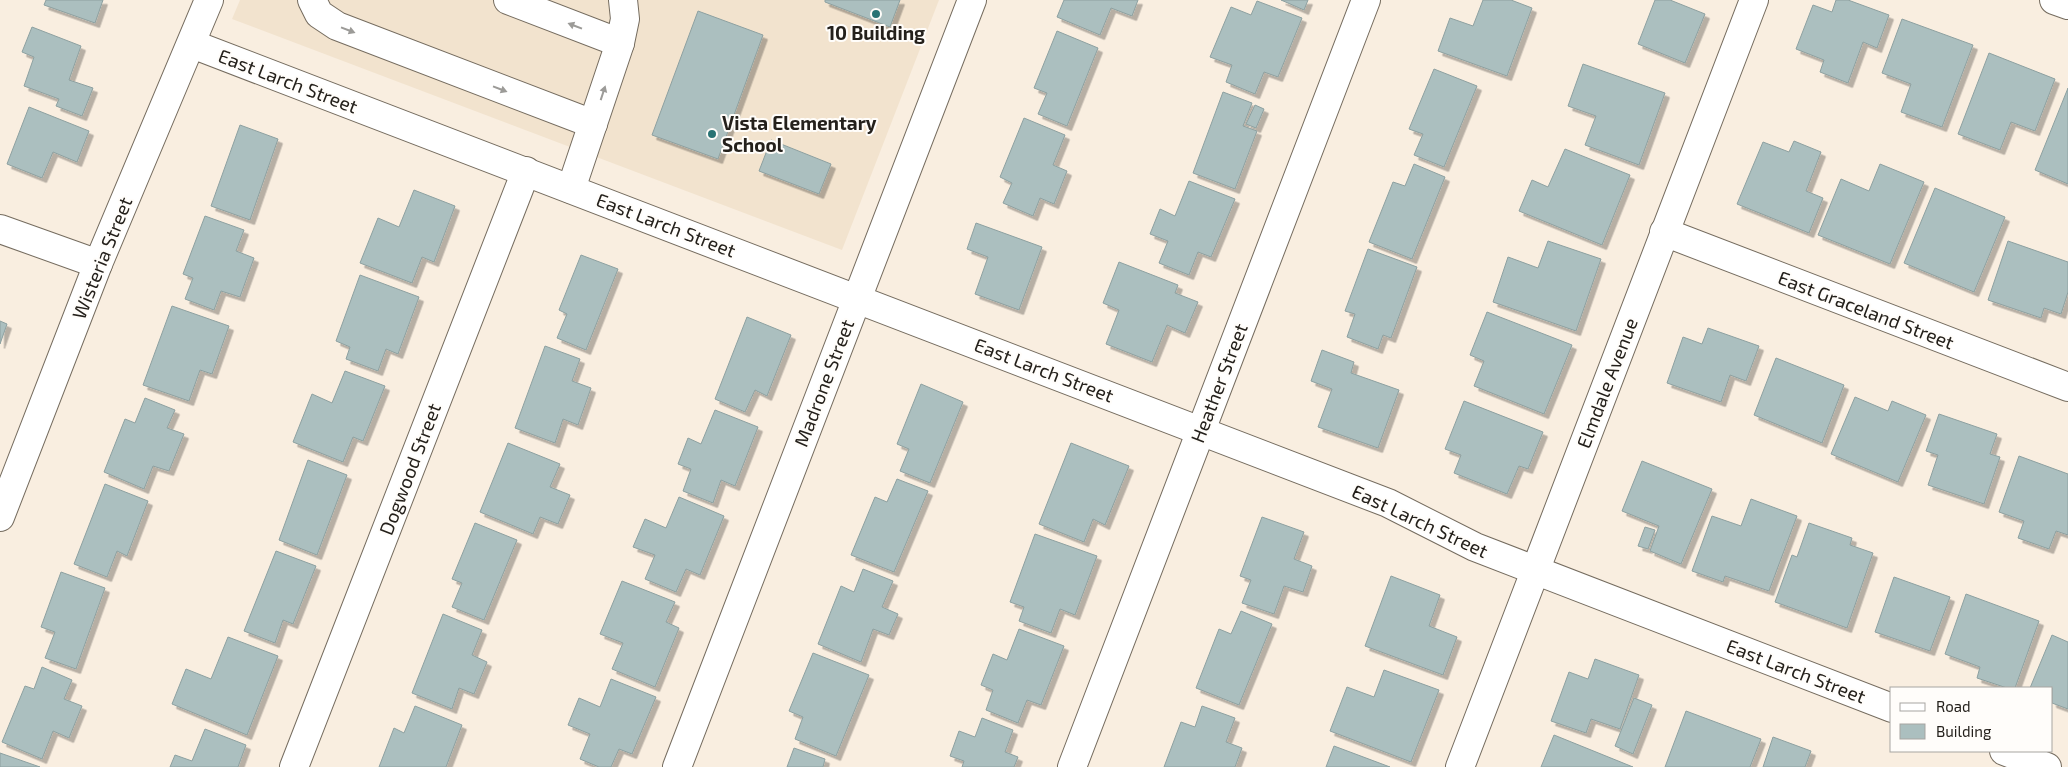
<svg xmlns="http://www.w3.org/2000/svg" width="2068" height="767" viewBox="0 0 2068 767" font-family="'Exo 2',sans-serif">
<defs>
<filter id="shadow"><feDropShadow dx="4.5" dy="4.5" stdDeviation="0" flood-color="#0004"/></filter>
</defs>
<rect width="100%" height="100%" fill="#f9eee0"/>
<path fill="#f2e3ce" d="M240,0h699l-97,250 -610,-231z"/>
<g fill="#abbfbf" stroke="#8da0a0" filter="url(#shadow)">
<path d="M46,0h57l-8,23 -51,-18z"/>
<path d="M825,0h75l-10,27 -65,-25z"/>
<path d="M1064,0h74l-6,16 -21,-8 -11,27 -43,-18z"/>
<path d="M1281,0h27l-4,10z"/>
<path d="M1483,0h28l21,8 -25,68 -69,-25 12,-33 23,8z"/>
<path d="M1655,0h15l35,14 -20,49 -47,-19z"/>
<path d="M1836,0h12l41,15 -12,33 -14,-6 -15,41 -28,-11 4,-12 -28,-11 17,-44 19,7z"/>
<path d="M1257,1l45,17 -24,59 -14,-5 -9,22 -29,-12 6,-17 -22,-8 21,-50 20,8z"/>
<path d="M698,11l65,24 -45,124 -66,-24z"/>
<path d="M1902,19l71,26 -31,82 -41,-15 10,-28 -29,-11z"/>
<path d="M32,27l49,19 -12,34 24,8 -11,28 -26,-10 3,-7 -35,-13 10,-29 -12,-5z"/>
<path d="M1057,31l41,17 -31,78 -29,-12 9,-21 -13,-5z"/>
<path d="M1989,53l66,26 -20,52 -24,-9 -11,28 -42,-16z"/>
<path d="M1583,64l82,29 -26,72 -54,-20 11,-29 -28,-10z"/>
<path d="M1434,69l43,17 -33,81 -30,-12 9,-21 -14,-5z"/>
<path d="M2068,88v96l-33,-14z"/>
<path d="M1223,92l29,11 -9,23 14,5 -22,58 -42,-16z"/>
<path d="M1255,105l9,4 -8,19 -10,-4z"/>
<path d="M29,107l60,24 -12,31 -24,-10 -11,26 -35,-14z"/>
<path d="M1024,118l41,17 -12,30 14,6 -13,33 -14,-6 -7,18 -30,-13 9,-20 -12,-6z"/>
<path d="M240,125l38,14 -28,81 -39,-14z"/>
<path d="M771,140l60,24 -12,30 -60,-23z"/>
<path d="M1794,141l27,11 -15,39 17,7 -14,35 -72,-29 26,-62 26,10z"/>
<path d="M1565,149l65,26 -28,70 -83,-34 13,-31 16,7z"/>
<path d="M1414,164l31,13 -33,82 -43,-17 24,-60 12,4z"/>
<path d="M1880,164l44,18 -34,82 -72,-29 23,-56 28,12z"/>
<path d="M1189,181l46,18 -24,58 -13,-5 -9,23 -30,-12 9,-22 -18,-7 10,-25 15,7z"/>
<path d="M1935,188l70,29 -31,75 -70,-29z"/>
<path d="M414,190l41,16 -21,56 -12,-5 -10,26 -52,-20 18,-45 21,9z"/>
<path d="M205,216l39,14 -8,21 18,7 -14,39 -19,-6 -7,19 -29,-11 8,-21 -10,-4z"/>
<path d="M976,223l66,24 -23,63 -44,-16 13,-37 -21,-8z"/>
<path d="M1548,241l53,18 -25,72 -83,-29 15,-45 30,11z"/>
<path d="M2008,241l60,21v30l-7,22 -17,-6 -3,10 -53,-18z"/>
<path d="M1368,249l49,18 -26,71 -8,-3 -5,14 -31,-12 8,-23 -10,-3z"/>
<path d="M581,255l37,14 -32,81 -29,-12 10,-24 -8,-4z"/>
<path d="M1119,262l59,23 -3,8 23,9 -13,31 -18,-8 -15,37 -46,-18 13,-34 -16,-7z"/>
<path d="M360,275l59,22 -21,57 -12,-5 -8,22 -32,-12 4,-12 -14,-6z"/>
<path d="M172,306l57,20 -17,48 -12,-4 -11,31 -46,-16z"/>
<path d="M1487,312l85,33 -28,69 -70,-28 10,-25 -14,-6z"/>
<path d="M747,317l44,18 -24,61 -12,-6 -10,22 -30,-13z"/>
<path d="M0,321l7,3 -7,20z"/>
<path d="M1708,328l51,18 -13,35 -16,-6 -9,27 -54,-19 16,-46 19,7z"/>
<path d="M545,346l35,13 -8,22 19,7 -13,37 -15,-6 -8,24 -40,-15z"/>
<path d="M1322,350l32,12 -3,11 48,17 -21,58 -60,-21 14,-38 -21,-8z"/>
<path d="M1776,358l68,27 -22,58 -68,-28z"/>
<path d="M345,371l40,15 -22,55 -10,-4 -10,25 -50,-20 19,-48 20,9z"/>
<path d="M921,384l42,18 -33,81 -30,-12 9,-22 -12,-5z"/>
<path d="M1855,397l33,14 4,-10 34,14 -28,67 -67,-28z"/>
<path d="M145,398l30,12 -8,18 17,6 -15,37 -16,-5 -9,23 -40,-17 21,-53 10,4z"/>
<path d="M1464,401l79,31 -15,37 -9,-3 -12,28 -53,-21 7,-18 -16,-6z"/>
<path d="M715,410l43,17 -23,59 -14,-6 -8,23 -30,-12 8,-22 -13,-5 10,-26 13,6z"/>
<path d="M1939,414l58,20 -7,20 10,3 -16,47 -56,-19 10,-30 -12,-4z"/>
<path d="M508,443l52,21 -10,23 20,8 -12,29 -18,-7 -7,17 -53,-22z"/>
<path d="M1071,443l58,23 -24,59 -12,-6 -9,23 -45,-18z"/>
<path d="M2019,456l49,18v61l-12,-4 -7,18 -31,-11 6,-17 -25,-9z"/>
<path d="M308,460l39,15 -30,80 -38,-15z"/>
<path d="M1642,461l70,28 -31,75 -31,-13 9,-25 -37,-15z"/>
<path d="M897,479l31,12 -34,81 -43,-17 24,-58 12,5z"/>
<path d="M105,484l43,17 -21,55 -10,-5 -10,26 -33,-13z"/>
<path d="M679,497l45,19 -24,59 -14,-6 -10,23 -31,-13 10,-24 -22,-8 12,-28 21,9z"/>
<path d="M1751,499l46,17 -28,75 -44,-15 -2,6 -31,-11 20,-55 29,10z"/>
<path d="M1262,517l42,15 -10,27 18,7 -9,26 -19,-6 -10,28 -32,-11 9,-23 -11,-4z"/>
<path d="M475,523l42,17 -33,80 -32,-13 10,-24 -10,-4z"/>
<path d="M1809,523l43,15 -2,7 23,8 -26,75 -72,-26 17,-47 5,2z"/>
<path d="M1645,527l10,3 -7,19 -10,-3z"/>
<path d="M1035,534l62,22 -22,59 -15,-6 -9,24 -32,-12 5,-14 -14,-5z"/>
<path d="M276,551l40,15 -23,58 -10,-4 -8,23 -31,-12z"/>
<path d="M863,569l30,12 -11,26 16,7 -9,21 -16,-6 -12,33 -43,-18 23,-58 13,6z"/>
<path d="M61,572l44,16 -29,81 -31,-11 10,-26 -14,-5z"/>
<path d="M1391,576l49,19 -11,31 28,11 -14,38 -78,-29z"/>
<path d="M1894,577l56,20 -20,54 -55,-19z"/>
<path d="M622,581l53,21 -9,20 13,6 -24,59 -43,-18 11,-26 -23,-9z"/>
<path d="M1966,594l73,27 -24,67h-8l-30,-10 3,-11 -35,-13z"/>
<path d="M1241,611l31,13 -33,81 -43,-17 23,-59 12,5z"/>
<path d="M443,614l39,16 -10,25 15,7 -13,32 -15,-6 -7,21 -40,-16z"/>
<path d="M1019,629l45,17 -23,59 -14,-5 -9,23 -32,-13 7,-20 -12,-5 12,-31 14,6z"/>
<path d="M2052,635l16,7v67l-16,-6v-15h-22z"/>
<path d="M228,637l50,19 -31,79 -75,-31 14,-35 25,10z"/>
<path d="M813,653l56,22 -33,81 -41,-17 8,-22 -14,-6z"/>
<path d="M1595,659l44,16 -19,54 -29,-10 -5,14 -35,-12 18,-49 19,7z"/>
<path d="M42,667l30,13 -8,19 18,7 -13,32 -16,-7 -11,28 -40,-17 23,-56 9,3z"/>
<path d="M1384,670l55,20 -28,72 -81,-31 17,-44 27,10z"/>
<path d="M611,679l45,18 -24,57 -13,-5 -8,18h-12l-19,-8 10,-25 -22,-9 11,-27 21,9z"/>
<path d="M1634,698l18,7 -19,49 -18,-8z"/>
<path d="M415,706l47,19 -16,42h-67l15,-39 10,5z"/>
<path d="M1202,706l33,12 -9,24 16,6 -7,19h-71l17,-45 14,5z"/>
<path d="M1686,711l75,28 -11,28h-85z"/>
<path d="M982,718l31,12 -8,22 13,5 -4,10h-52l2,-6 -14,-5 9,-25 16,6z"/>
<path d="M205,729l41,16 -8,22h-68l5,-12 17,6z"/>
<path d="M1554,735l79,32h-92z"/>
<path d="M1773,737l38,14 -6,16h-42z"/>
<path d="M1334,746l56,21h-64z"/>
<path d="M794,748l31,11 -2,8h-36z"/>
<path d="M0,753l40,14h-40z"/>
</g>
<g fill="none" stroke-linecap="round" stroke-linejoin="round">
<defs>
<g id="minor">
<path d="M312,0l7,14 18,12 256,98"/>
<path d="M508,0l112,43"/>
<path d="M2054,0l14,5"/>
<path d="M192,44l1196,459 87,44 417,161"/>
<path d="M571,189l49,-146 5,-24 -2,-19"/>
<path d="M0,229l98,35"/>
<path d="M1664,232l404,155"/>
<path d="M0,517l98,-253 111,-264"/>
<path d="M2004,751l43,16"/>
<path d="M294,767l232,-596"/>
<path d="M677,767l295,-767"/>
<path d="M1072,767l294,-767"/>
<path d="M1460,767l294,-767"/>
</g>
</defs>
<use href="#minor" stroke="#756c5f" stroke-width="30"/>
<use href="#minor" stroke="#fff" stroke-width="28"/>
</g>
<defs><path id="oneway-solid" d="M-6-.8H1V-3.2L6.5 0L1 3.2V.8H-6Z" transform="scale(1.25)"/></defs>
<g fill="#9c9b98">
<use href="#oneway-solid" transform="translate(575 26) rotate(-159)"/>
<use href="#oneway-solid" transform="translate(348 30) rotate(21)"/>
<use href="#oneway-solid" transform="translate(500 89) rotate(21)"/>
<use href="#oneway-solid" transform="translate(603 93) rotate(-72)"/>
</g>
<g fill="#287374" stroke="#fffdfa" stroke-width="2">
<circle cx="876" cy="14" r="5"/>
<circle cx="712" cy="134" r="5"/>
</g>
<g text-anchor="middle" stroke-width="4" stroke-linejoin="round" paint-order="stroke">
<g font-size="19" font-weight="bold" fill="#24201b" stroke="#fffdfa">
<text x="876" y="40">10 Building</text>
<text x="722" y="130" text-anchor="start">Vista Elementary<tspan x="722" dy="22">School</tspan></text>
</g>
<g font-size="19" fill="#24201b" stroke="#fffdfa">
<text transform="translate(288 81) rotate(21)" y="7">East Larch Street</text>
<text transform="translate(666 225) rotate(21)" y="7">East Larch Street</text>
<text transform="translate(102 258) rotate(-68)" y="7">Wisteria Street</text>
<text transform="translate(1866 310) rotate(21)" y="7">East Graceland Street</text>
<text transform="translate(1044 370) rotate(21)" y="7">East Larch Street</text>
<text transform="translate(824 383) rotate(-69)" y="7">Madrone Street</text>
<text transform="translate(1219 383) rotate(-69)" y="7">Heather Street</text>
<text transform="translate(1607 383) rotate(-69)" y="7">Elmdale Avenue</text>
<text transform="translate(410 469) rotate(-69)" y="7">Dogwood Street</text>
<text transform="translate(1420 521) rotate(25)" y="7">East Larch Street</text>
<text transform="translate(1796 671) rotate(21)" y="7">East Larch Street</text>
</g>
</g>
<rect x="1890" y="687" width="162" height="65" fill="#fffdfa" stroke="#a7a5a1"/>
<rect x="1900" y="703" width="25" height="8" fill="#ffffff" stroke="#a7a5a1"/>
<text x="1936" y="712" font-size="15" fill="#24201b">Road</text>
<rect x="1900" y="724" width="25" height="15" fill="#abbfbf" stroke="#a7a5a1"/>
<text x="1936" y="737" font-size="15" fill="#24201b">Building</text>
</svg>
